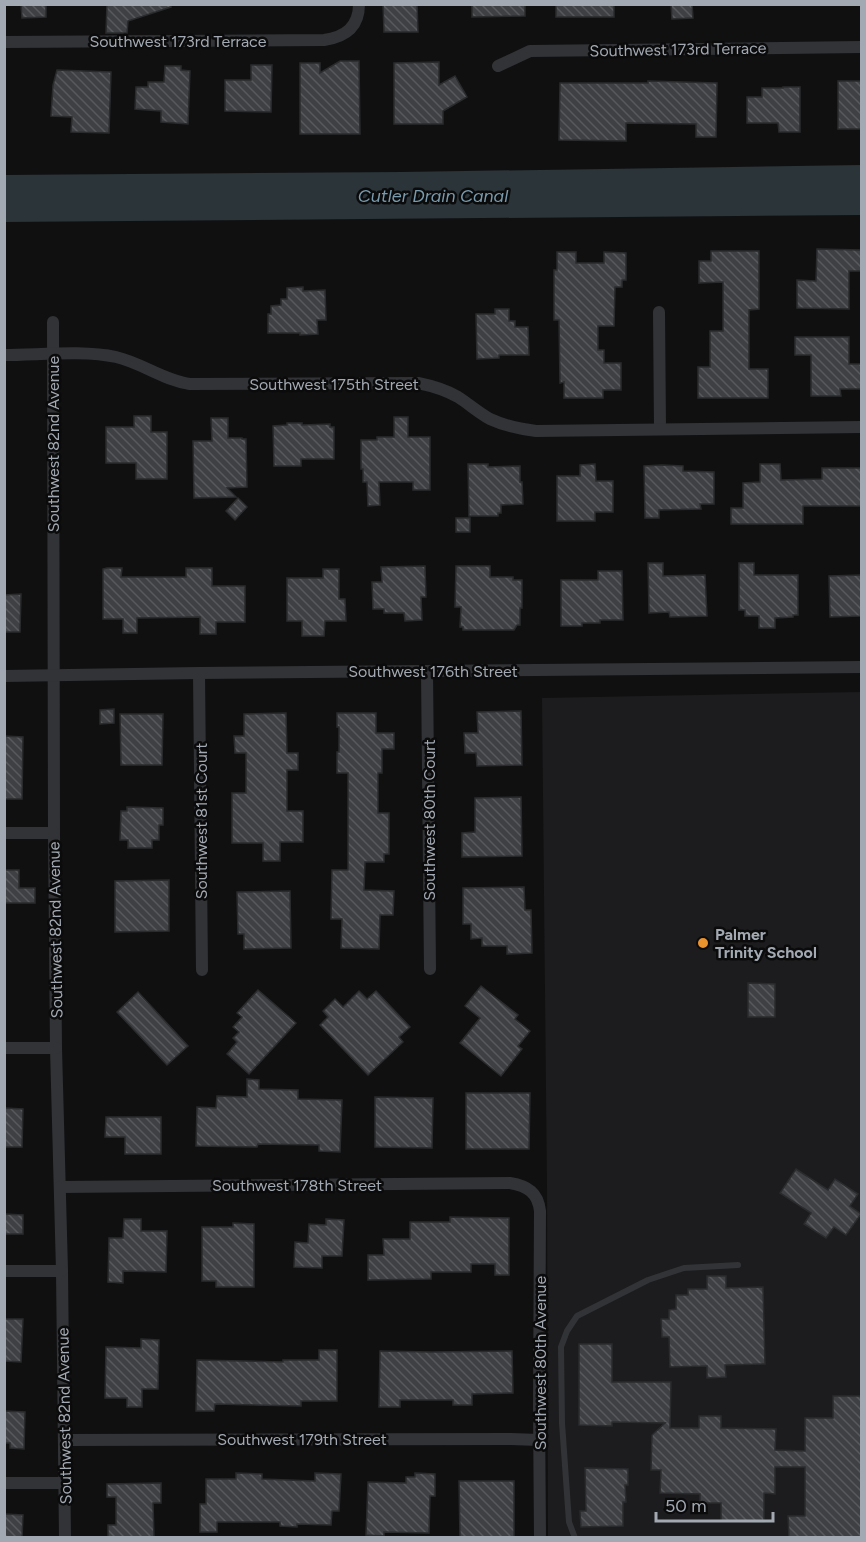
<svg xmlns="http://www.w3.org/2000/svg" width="866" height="1542" viewBox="0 0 866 1542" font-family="Figtree,sans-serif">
<defs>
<pattern id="building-back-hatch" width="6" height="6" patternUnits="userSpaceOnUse" patternTransform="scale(1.5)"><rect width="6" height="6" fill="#3f4044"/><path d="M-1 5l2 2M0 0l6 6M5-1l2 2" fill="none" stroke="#58595d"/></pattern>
</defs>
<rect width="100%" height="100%" fill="#101011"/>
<path fill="#1c1c1e" d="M861,692v845h-313l-1,-350 -5,-489z"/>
<path fill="#2a3439" d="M861,165v50l-856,7v-47l397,-3z"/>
<g fill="url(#building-back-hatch)" stroke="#2a2b2d" stroke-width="1.5">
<path d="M21,4h25v13l-24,1z"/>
<path d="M107,4h63l1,3 -43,14 -1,12h-21z"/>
<path d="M383,4h34l1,28h-34z"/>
<path d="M472,4h53v12l-53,1z"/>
<rect x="556" y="4" width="58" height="13"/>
<path d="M671,4h21l1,14 -21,1z"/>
<path d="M340,61h19l1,73h-60v-71h20v10z"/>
<path d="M439,62v23l16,-9 12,21 -24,14v13h-49v-61z"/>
<path d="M251,65h21l-1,47 -46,-1v-31h26z"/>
<path d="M165,66h16v4l9,1 -2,53 -27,-2v-11l-26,-2 1,-22h12v-5h16z"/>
<path d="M57,70l54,2 -2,61 -38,-1 1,-15 -21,-1 2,-31z"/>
<path d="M648,81l69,2 -1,54h-20v-13l-70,-1v18l-67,-1 1,-57h88z"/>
<rect x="838" y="81" width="23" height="48"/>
<path d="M783,87h17v45h-21l-1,-9h-31v-26h15v-9h21z"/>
<path d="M817,249l44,1v21h-12v38l-52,-1v-28l19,1z"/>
<path d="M711,251h48v58l-10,1v59h19v29h-70v-31h12v-36h13v-49l-24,1v-22h12z"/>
<path d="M557,252h19v11h28v-11l22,1v27h-4v7h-7l-1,39h-16v24h6v13h17v27h-18v8h-39v-16l-4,1 -1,-63h-5v-50h3z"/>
<path d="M303,287v4l22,-1 1,30h-9l1,14 -18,1v-2h-32v-19h3v-8l10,-1v-6h6v-11z"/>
<path d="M495,309h14v12h6v6h13l1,28h-30v3l-22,1 -1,-45h19z"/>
<path d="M795,337h54v27h12v25h-21l1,7h-30v-41h-16z"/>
<path d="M134,416h17v16h16v47h-31v-16h-30v-36h28z"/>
<path d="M394,417h14v20h22v53h-17v-8h-34l1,23 -12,1 -1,-24h-4v-13h-2v-29h16v-3h17z"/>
<path d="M211,418h17v20h14v1h4l1,48 -20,1 9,9 -42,1 -1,-57h19z"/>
<path d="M287,423h15v2l28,-1v3h4v32h-33v7h-27l-1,-40 14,-1z"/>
<path d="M468,464h20v3l32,-1v16h2l1,22 -22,1v8h-3v3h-29z"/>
<path d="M595,464l1,17h17v31h-18v9h-38v-45h23v-11z"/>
<path d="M760,464h20l1,16 41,-1v-11h39v38h-58v18h-72v-16h12v-25l17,-1z"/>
<path d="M662,465l21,1v5l31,1v32h-14l1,5 -42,1v8h-14l-1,-52z"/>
<path d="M238,498l9,9 -12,13 -9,-9z"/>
<rect x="456" y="518" width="14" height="14"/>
<path d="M648,563h15v13l42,-1 2,41 -37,1 -1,-5 -20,1z"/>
<path d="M739,563h15v12h44v40h-5v2l-18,1v10h-16v-12h-14v-6h-6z"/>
<path d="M425,566l1,31h-5l1,23 -17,1 -1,-8h-20v-4h-11l-1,-27h10l-1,-15z"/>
<path d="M456,566h34v11h23v3h9v28h-2v17h-3l-3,5h-51v-3h-3l1,-20h-6z"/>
<path d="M107,568h15l-1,9h65v-9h26v18h33v36h-29v12h-16v-17l-63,1v15h-14v-14h-20v-50z"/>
<path d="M323,569h16v30h6l1,22h-21l-1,15h-22v-15h-15v-43h36z"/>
<path d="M598,571h24l1,49h-23v3h-18v3h-21v-46h37z"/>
<path d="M861,575v41l-31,1 -1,-41z"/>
<path d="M21,594l-1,38h-16v-37z"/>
<path d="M114,709v14l-14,1v-14z"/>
<path d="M521,711l1,54 -45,1 -1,-13h-11l-1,-20h14l-1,-21z"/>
<path d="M286,713l1,40h11v17h-11v41h16v31h-23v19h-17v-18h-31v-50h14v-40h-11l-1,-17h10v-22z"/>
<path d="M337,713h39v20h18v16h-12v24h-4v40h11v41h-5v8h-19l-1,28 30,1 -1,24h-13l-1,34 -38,-1 1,-29h-11l1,-49h16v-97h-11v-21h2v-25h-2z"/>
<path d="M120,714h43l-1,51h-41z"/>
<path d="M4,736l19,1 -1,62h-18z"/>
<path d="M521,797l1,59 -60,1v-24l13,-1v-34z"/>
<path d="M127,807l36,1v17h-4v15h-7v8h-24v-8h-8l1,-29h6z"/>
<path d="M4,870h15v18h16v15h-31z"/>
<path d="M169,880v51l-54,1v-51z"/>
<path d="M524,887l1,23h6l1,43 -25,1v-8h-25v-8l-11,1v-15h-8v-36z"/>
<path d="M290,891l1,57 -47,1v-15h-6l-1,-42z"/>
<path d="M748,983l27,1v33h-27z"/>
<path d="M481,986l37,29 -3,4 15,12 -12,15 4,3 -21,27 -41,-33 20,-25 -15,-12z"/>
<path d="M258,990l38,33 -47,51 -22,-20 10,-12 -4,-4 6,-6 -6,-5 9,-10 -5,-4z"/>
<path d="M359,991l8,8 9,-8 34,36 -11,10 4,5 -35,33 -48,-50 8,-8 -5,-6 12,-12 8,8z"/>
<path d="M138,992l50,54 -21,19 -50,-53z"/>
<path d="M247,1079l12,1v9l39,1v9l44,1 -2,52 -21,-1v-6l-61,-1 -1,3 -61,-1 1,-39 19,1 1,-12 30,1z"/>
<path d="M466,1093h64l-1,56h-63z"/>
<path d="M375,1097l58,1 -1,50 -57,-1z"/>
<path d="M4,1108l19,1 -1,38h-18z"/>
<path d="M106,1117h55v37h-36v-17h-20z"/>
<path d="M796,1169l32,21 7,-11 23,15 -8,12 11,8 -15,21 -12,-8 -8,11 -22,-14 7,-11 -31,-20z"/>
<path d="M4,1214l19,1v19h-19z"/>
<path d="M450,1217l59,1v57h-14v-11h-24v8h-40v7l-63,1v-25h16l-1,-16h27v-17h40z"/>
<path d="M124,1219h17v12h26l-1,41 -43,-1v12l-15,-1 1,-44h14z"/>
<path d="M326,1219l18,1 -2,36h-20v12l-28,-1 1,-25 13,1 1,-19 17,1z"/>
<path d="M233,1223l21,1v63h-38v-6h-14v-54h31z"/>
<path d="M707,1276h19v12l37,-1 2,77 -40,1 1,12 -19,1v-12l-37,1 -1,-30h-7l-1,-18h8v-9l7,-1v-14h12v-6h19z"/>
<path d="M4,1319h19l-2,43 -17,-1z"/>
<path d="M141,1339l18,1 -1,49h-16v18h-15v-9h-22l1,-51 35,1z"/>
<path d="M579,1344h33v38h59l-1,46h29v-12h22v12l55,1 -1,21 30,1v-33h28v-22h28v141l-72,1 -1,-22h17v-49h-30v27l-11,-1v29l-43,-1v-18h-21v-9l-40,-1 1,-23h-10l1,-35 13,-12 -53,-1v4l-33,-1z"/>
<path d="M319,1350h18v51h-36v5l-86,-2 -1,7h-18l1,-51 86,2v-2h36z"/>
<path d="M380,1351l52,1 80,-1 1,42 -41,1v11h-19v-5h-53v7h-21z"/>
<path d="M4,1411l21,1 -1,37 -14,-1v-5h-6z"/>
<path d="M585,1468l43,1v16h-3l1,17h-3v24l-42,1 -1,-16h6z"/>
<path d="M236,1473l26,1v5l53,2v-8l26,1 -2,37h-7l-1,14 -34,-1v3l-17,-1v-4h-63v10h-17v-28h6v-25h30z"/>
<path d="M415,1473l20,1v22h-5l-1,37 -45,-1v4l-18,-1 2,-53 38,1v-6h9z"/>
<path d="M459,1481h55v57h-54z"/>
<path d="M161,1483v20h-8l1,35h-46v-13h8v-28h-9v-13z"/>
<path d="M4,1514l19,1 -1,23h-18z"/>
</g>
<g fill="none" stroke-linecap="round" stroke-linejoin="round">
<path stroke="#313336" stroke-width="6" d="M575,1538l-6,-16 -7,-99 -1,-76 6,-16 10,-15 71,-36 36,-12 54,-3"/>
<g stroke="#313336" stroke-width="12">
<path d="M4,42l320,-2c21,-3 35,-13 35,-36"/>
<path d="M498,66l32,-15 332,-4"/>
<path d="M659,312l1,116"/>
<path d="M53,322l1,511 2,215 6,223 3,267"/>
<path d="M4,355c35,0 79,-5 112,2 26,6 47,23 74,27l228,-1c15,3 28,7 40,14 11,7 21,16 32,22 15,7 30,10 46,12l326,-4"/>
<path d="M427,671l3,298"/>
<path d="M199,673l3,297"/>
<path d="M4,676l195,-3 663,-6"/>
<path d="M4,833h50"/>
<path d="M4,1048h52"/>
<path d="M60,1187l450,-4c18,3 28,10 30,28l-1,197 1,130"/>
<path d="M4,1271h58"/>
<path d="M65,1440l446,-1 28,1"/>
<path d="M4,1483h61"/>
</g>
</g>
<circle fill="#eb932f" stroke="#0b0b0c" stroke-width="2" cx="703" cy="943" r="6"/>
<g text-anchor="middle" stroke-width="5" stroke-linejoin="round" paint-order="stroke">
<g font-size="16" fill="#a2a9b2" stroke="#0b0b0c">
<text x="178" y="47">Southwest 173rd Terrace</text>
<text transform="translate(678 49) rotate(-1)" y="6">Southwest 173rd Terrace</text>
<text x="334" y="390">Southwest 175th Street</text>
<text transform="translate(53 444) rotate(-90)" y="6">Southwest 82nd Avenue</text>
<text x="433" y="677">Southwest 176th Street</text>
<text transform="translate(429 820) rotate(-90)" y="6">Southwest 80th Court</text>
<text transform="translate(201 821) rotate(-90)" y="6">Southwest 81st Court</text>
<text transform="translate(55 930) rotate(-91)" y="6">Southwest 82nd Avenue</text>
<text x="297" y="1191">Southwest 178th Street</text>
<text transform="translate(540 1363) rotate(-90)" y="6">Southwest 80th Avenue</text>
<text transform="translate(64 1416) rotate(-91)" y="6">Southwest 82nd Avenue</text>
<text x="302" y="1445">Southwest 179th Street</text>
</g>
<g font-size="16" font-weight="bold" fill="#a2a9b2" stroke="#0b0b0c" text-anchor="start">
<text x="715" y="940">Palmer<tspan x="715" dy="18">Trinity School</tspan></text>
</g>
<g font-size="18" font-style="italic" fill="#799bad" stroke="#0b0b0c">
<text x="433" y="202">Cutler Drain Canal</text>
</g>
</g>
<rect width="866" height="1542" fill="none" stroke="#a2a9b2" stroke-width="12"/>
<path d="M656 1512v9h117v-9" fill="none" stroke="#a2a9b2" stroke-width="3"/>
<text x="665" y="1512" font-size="18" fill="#a2a9b2" stroke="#0b0b0c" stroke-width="4.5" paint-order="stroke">50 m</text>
</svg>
